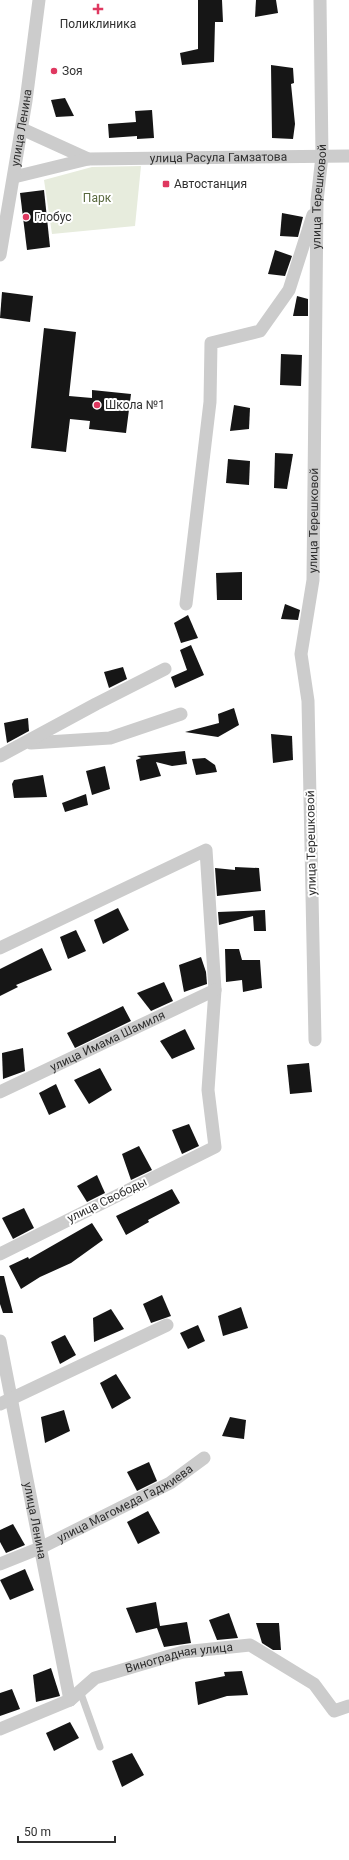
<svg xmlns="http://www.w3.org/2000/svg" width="349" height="1860" viewBox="0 0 349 1860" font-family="Roboto,sans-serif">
<rect width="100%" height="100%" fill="#fff"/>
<path fill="#e7ecdd" d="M141,166l-6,60 -83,8 -8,-54 48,-13z"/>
<g fill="#161616">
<path d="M198,0h24l1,22h-8l-1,40 -32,3 -2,-12 18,-4z"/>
<path d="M256,0h20l2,13 -23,4z"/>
<path d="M271,65l22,3 1,15 -3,1 4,40 -2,15 -21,-1z"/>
<path d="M65,98l9,18 -18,1 -5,-17z"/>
<path d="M152,110l2,28 -17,1v-3l-28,2 -1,-14 28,-2 -1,-11z"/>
<path d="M44,190l6,57 -23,3 -7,-57z"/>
<path d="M282,213l21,4 -5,20 -18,-1z"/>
<path d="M275,250l17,6 -7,20 -17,-2z"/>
<path d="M2,292l31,4 -3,26 -30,-4z"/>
<path d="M297,296l11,3v17h-15z"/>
<path d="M44,328l32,4 -7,64 23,2v-8l39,4 -5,39 -37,-4 1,-8 -20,-2 -4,33 -35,-4z"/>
<path d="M281,354l21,1 -1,31 -21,-1z"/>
<path d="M234,405l16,3 -1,21 -19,2z"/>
<path d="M275,453l18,1 -6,35 -13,-1z"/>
<path d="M228,459l22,2 -1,24 -23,-2z"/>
<path d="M242,572v28h-25l-1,-27z"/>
<path d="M285,604l15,6 -2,10 -17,-1z"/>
<path d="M188,615l10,23 -17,5 -7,-20z"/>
<path d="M191,645l13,30 -29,13 -4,-11 16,-7 -7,-20z"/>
<path d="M123,667l4,12 -18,9 -5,-16z"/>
<path d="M234,708l5,17 -21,12 -33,-5 34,-9 -1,-9z"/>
<path d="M28,718l1,13 -22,12 -3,-20z"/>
<path d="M271,734l21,2 1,24 -20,3z"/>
<path d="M185,751l2,13 -15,2 -16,-4 5,14 -21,5 -4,-21 5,-2 -4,-2z"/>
<path d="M205,758l10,7 2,7 -21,3 -4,-16z"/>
<path d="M105,766l5,23 -18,6 -6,-24z"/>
<path d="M43,775l4,22 -33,1 -2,-14 2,-4z"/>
<path d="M86,794l2,11 -23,7 -3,-9z"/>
<path d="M235,867l24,1 2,23 -44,5 -2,-28 20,2z"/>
<path d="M118,908l11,22 -26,14 -9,-24z"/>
<path d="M265,910l1,21h-12l-1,-15 -34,9 -1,-13z"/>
<path d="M76,930l10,21 -18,8 -8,-22z"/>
<path d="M42,948l10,22 -36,15 2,2 -18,9v-27z"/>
<path d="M225,949h14l3,11h18l2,28 -19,4 -1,-12 -16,2z"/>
<path d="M201,957l5,15 1,12 -23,8 -5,-27z"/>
<path d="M164,982l9,19 -22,10 -14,-18z"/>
<path d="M123,1006l8,15 -56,27 -8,-15z"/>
<path d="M185,1029l10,20 -23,10 -12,-18z"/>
<path d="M23,1048l2,23 -22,8 -1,-26z"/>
<path d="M309,1063l3,29 -22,2 -3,-29z"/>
<path d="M100,1068l12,22 -23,14 -15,-24z"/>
<path d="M56,1084l10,23 -17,8 -10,-22z"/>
<path d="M189,1124l10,22 -17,8 -10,-24z"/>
<path d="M139,1146l13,24 -21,10 -9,-26z"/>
<path d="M97,1175l8,18 -18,9 -10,-16z"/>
<path d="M172,1189l8,14 -32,17 1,2 -23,13 -10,-19z"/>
<path d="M24,1208l10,20 -21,11 -11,-21z"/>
<path d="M92,1223l11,17 -32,23 -31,14 -19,12 -12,-23 19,-9 1,2z"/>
<path d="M0,1276h4l9,37h-10l-3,-9z"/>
<path d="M162,1295l9,21 -20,7 -8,-19z"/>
<path d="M241,1307l7,21 -25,8 -5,-20z"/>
<path d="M111,1309l13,20 -30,13 -1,-24z"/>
<path d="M198,1325l7,16 -17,8 -8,-16z"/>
<path d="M65,1335l11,20 -16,9 -9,-22z"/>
<path d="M116,1374l15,24 -19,11 -12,-26z"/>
<path d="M64,1410l6,21 -25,12 -4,-26z"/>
<path d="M230,1417l16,3 -2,19 -22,-3z"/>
<path d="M149,1462l8,19 -20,10 -10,-19z"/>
<path d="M148,1511l12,22 -22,11 -11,-22z"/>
<path d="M13,1524l12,21 -19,8 -6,-11v-12z"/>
<path d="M25,1569l9,21 -24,10 -10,-20z"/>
<path d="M156,1602l4,24 27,-4 4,21 -27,4 -7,-19 -21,5 -10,-25z"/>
<path d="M229,1613l9,25 -21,2 -8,-20z"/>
<path d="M256,1623h23l2,27h-8l-11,-7z"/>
<path d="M51,1668l9,28 -24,6 -3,-27z"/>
<path d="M242,1671l6,24 -21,1 -29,9 -3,-23 30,-6 -1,-4z"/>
<path d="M12,1689l8,20 -20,7v-23z"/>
<path d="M70,1722l9,16 -25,13 -8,-18z"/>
<path d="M132,1753l12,22 -22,12 -10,-26z"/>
</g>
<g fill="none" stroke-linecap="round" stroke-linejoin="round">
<path stroke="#ccc" stroke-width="7" d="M80,1691l20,56"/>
<g stroke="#ccc" stroke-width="13">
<path id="s1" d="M22,129l66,30 261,-3"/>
<path d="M14,177l74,-18"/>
<path id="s2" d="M0,255l26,-154 13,-101"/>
<path d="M186,604l24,-202 1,-59 49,-12 29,-41 24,-75"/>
<path d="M31,743l79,-5 71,-24"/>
<path d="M0,756l96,-52 69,-35"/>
<path d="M0,948l206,-98 9,140 -7,100 7,57 -215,107"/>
<path id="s3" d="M315,1040l-7,-339 -7,-47 12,-74 4,-379 5,-45 -2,-156"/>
<path id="s4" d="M0,1092l215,-102"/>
<path id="s5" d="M0,1341l70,359"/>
<path d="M0,1404l167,-79"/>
<path id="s6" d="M0,1564l40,-16 130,-65 34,-25"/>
<path id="s7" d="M0,1729l70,-29 25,-22 88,-26 67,-7 64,39 20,27 15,-5"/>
</g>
</g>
<g fill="#df3860" stroke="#fff" stroke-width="1.5">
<path d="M96 3h4v4h4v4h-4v4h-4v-4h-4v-4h4z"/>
<circle cx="54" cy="71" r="4"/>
<rect x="162" y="180" width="8" height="8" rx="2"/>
<circle cx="26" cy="217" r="4"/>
<circle cx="97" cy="405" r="4"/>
</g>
<g text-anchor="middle" stroke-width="4" stroke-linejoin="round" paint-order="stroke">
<g font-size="12" fill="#2f2f2f" stroke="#fff" text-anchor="start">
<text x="98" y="28" text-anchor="middle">Поликлиника</text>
<text x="62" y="75">Зоя</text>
<text x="174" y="188">Автостанция</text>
<text x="34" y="221">Глобус</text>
<text x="105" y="409">Школа №1</text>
</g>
<g font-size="12" fill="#2f2f2f" stroke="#fff">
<text dy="4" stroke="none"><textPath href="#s2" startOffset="129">улица Ленина</textPath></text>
<text dy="4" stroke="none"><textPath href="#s1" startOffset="203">улица Расула Гамзатова</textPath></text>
<text dy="4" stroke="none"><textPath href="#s3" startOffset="845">улица Терешковой</textPath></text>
<text dy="4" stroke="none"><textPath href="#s3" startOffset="521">улица Терешковой</textPath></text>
<text transform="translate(311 843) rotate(-91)" y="4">улица Терешковой</text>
<text dy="4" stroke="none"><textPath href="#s4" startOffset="119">улица Имама Шамиля</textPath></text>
<text transform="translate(107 1200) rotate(-26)" y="4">улица Свободы</text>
<text dy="4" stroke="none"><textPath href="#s6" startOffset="139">улица Магомеда Гаджиева</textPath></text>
<text dy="4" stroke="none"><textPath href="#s5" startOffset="183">улица Ленина</textPath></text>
<text dy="4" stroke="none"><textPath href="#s7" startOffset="196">Виноградная улица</textPath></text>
</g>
<g font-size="12" fill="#59693e" stroke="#fff">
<text x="97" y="202">Парк</text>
</g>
</g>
<path d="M18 1836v6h97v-6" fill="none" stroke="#2f2f2f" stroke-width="2"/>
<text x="24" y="1836" font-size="12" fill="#2f2f2f" stroke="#ffffff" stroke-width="3" paint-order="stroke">50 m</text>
</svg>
